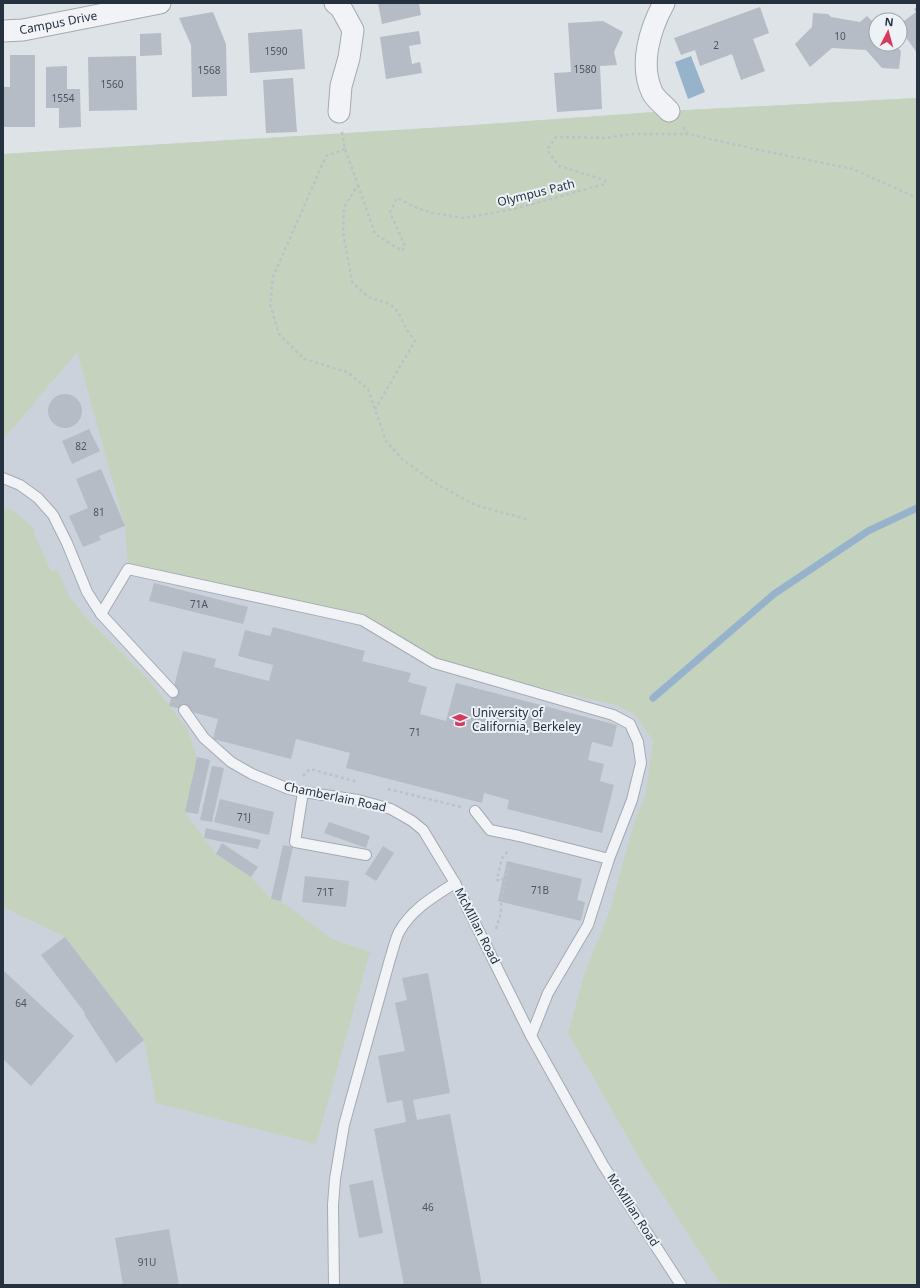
<svg xmlns="http://www.w3.org/2000/svg" width="920" height="1288" viewBox="0 0 920 1288" font-family="'Noto Sans',sans-serif">
<rect width="100%" height="100%" fill="#dee3e8"/>
<path fill="#ccd2db" d="M917,98v1187h-914v-1131l443,-27 223,-16z"/>
<g fill="#c5d3be">
<path d="M917,98v1187h-196l-80,-124 -73,-128 16,-58 27,-68 23,-84 12,-31 7,-52 -19,-26 -18,-9 -182,-42 -72,-43 -234,-51 -3,-43 -48,-174 -74,88v-286l443,-27 223,-16z"/>
<path d="M3,506l10,5 21,17v5l17,38 6,-2 12,27 13,17 67,67 38,48 10,29 -12,55 31,42 35,23 20,22 10,2 51,38 38,13 -54,192 -160,-41 -12,-63 -79,-103 -62,-30z"/>
</g>
<path fill="#96b3cb" d="M691,56l14,36 -17,7 -13,-37z"/>
<g fill="none" stroke-linecap="round" stroke-linejoin="round">
<path stroke="#96b3cb" stroke-width="7" d="M653,698l121,-104 94,-63 49,-23"/>
</g>
<g fill="#b5bcc6">
<path d="M378,3h41l2,12 -39,9z"/>
<path d="M760,7l9,26 -16,6 12,32 -24,9 -9,-26 -32,12 -5,-16 -14,5 -7,-17z"/>
<path d="M917,7v46l-17,-24v-5l16,-12 -2,-3z"/>
<path d="M213,12l13,32 1,52 -35,1 -1,-52 -12,-27z"/>
<path d="M813,13l15,1 3,3 29,5 7,-6 9,9v19h18l7,7 -2,18 -17,-1 -16,-18 -34,-2 -22,19 -15,-23 17,-17z"/>
<path d="M603,21l20,11 -9,20 3,13 -17,1 2,43 -45,3 -3,-39 17,-1 -3,-49z"/>
<path d="M302,29l3,40 -55,4 -2,-40z"/>
<path d="M419,31l2,13 -12,2 3,18 8,-2 2,11 -36,6 -6,-42z"/>
<path d="M161,33l1,22 -22,1v-22z"/>
<path d="M10,55h25v72h-32v-40h7z"/>
<path d="M136,56l1,54 -48,1 -1,-54z"/>
<path d="M67,66v23h13l1,38 -22,1v-20h-13v-41z"/>
<path d="M293,78l4,54 -31,1 -3,-53z"/>
<circle cx="65" cy="411" r="17"/>
<path d="M89,429l11,22 -28,13 -10,-23z"/>
<path d="M101,469l24,57 -26,10 2,4 -18,7 -14,-31 19,-8 -12,-29z"/>
<path d="M154,583l94,24 -5,17 -94,-23z"/>
<path d="M273,627l92,24 -3,10 49,12 -3,9 19,5 -7,27 26,7 10,-38 161,42 -5,22 -20,-5 -4,18 16,4 -4,17 14,4 -12,48 -95,-24 2,-9 -25,-7 -2,10 -136,-35 4,-15 -54,-14 -5,20 -78,-20 5,-20 -49,-13 14,-55 33,8 -2,8 55,14 4,-16 -35,-9 7,-26 25,6z"/>
<path d="M197,757l13,3 -12,54 -13,-2z"/>
<path d="M212,766l12,2 -12,54 -12,-2z"/>
<path d="M220,799l54,13 -5,23 -55,-13z"/>
<path d="M329,822l41,14 -4,12 -42,-15z"/>
<path d="M206,828l55,12 -3,9 -54,-11z"/>
<path d="M222,843l36,24 -7,10 -35,-23z"/>
<path d="M283,845l10,2 -12,54 -10,-2z"/>
<path d="M383,846l11,7 -18,28 -11,-7z"/>
<path d="M507,861l75,18 -5,21 8,2 -4,19 -83,-20z"/>
<path d="M305,876l44,5 -3,26 -44,-5z"/>
<path d="M65,937l79,103 -28,23 -32,-49 1,-1 -44,-58z"/>
<path d="M3,970l71,66 -43,50 -28,-27z"/>
<path d="M428,973l22,120 -37,7 4,20 33,-6 32,171h-78l-30,-156 32,-7 -4,-22 -15,3 -9,-47 27,-5 -10,-48 12,-3 -5,-22z"/>
<path d="M373,1180l10,53 -24,5 -10,-53z"/>
<path d="M169,1229l10,56h-56l-8,-47z"/>
</g>
<g fill="none" stroke-linecap="round" stroke-linejoin="round">
<defs>
<g id="service">
<path d="M3,478l17,7 18,13 15,17 14,28 20,49 14,22 72,78"/>
<path d="M101,614l27,-45 234,51 72,43 179,52 17,9 8,18 3,21 -9,37 -23,59"/>
<path d="M184,710l20,28 27,24 21,12 37,15 14,3 55,8 33,9 21,12 11,9 32,53"/>
<path d="M303,792l-8,50 71,13"/>
<path d="M475,811l15,19 29,6 90,23 -21,66 -40,68 -17,43"/>
<path d="M334,1285l-1,-80 2,-26 9,-54 46,-166c3,-9 5,-19 9,-27 13,-23 34,-35 56,-49l76,153 72,129 78,120"/>
</g>
<g id="minor">
<path d="M335,3l6,5 12,22 -4,28 -8,28 -2,26"/>
<path d="M664,3c-14,26 -25,61 -12,89 3,7 12,13 17,19"/>
<path id="s1" d="M3,31l20,-1 137,-27"/>
</g>
</defs>
<use href="#service" stroke="#a3aab2" stroke-width="12"/>
<use href="#minor" stroke="#a3aab2" stroke-width="23"/>
<g stroke="#bcc1c7" stroke-width="2.5" stroke-dasharray="3 3" stroke-linecap="butt">
<path d="M683,127l5,7 71,16 94,19 64,29"/>
<path d="M342,132l3,17 13,36 -14,22 -1,25 9,50 16,15 22,7 8,8 9,18 8,11 -40,68"/>
<path d="M345,149l-19,7 -53,121 -3,27 9,30 25,25 43,13 21,17 18,52 16,18 33,24 40,22 55,15"/>
<path d="M358,185l17,49 27,17 3,-5 -15,-34 7,-14 20,10 15,5 32,5 50,-9 91,-25v-4l-46,-14 -12,-16 9,-13 50,1 25,-4h57"/>
<path d="M303,776l7,-7 48,13"/>
<path d="M388,789l73,18"/>
<path d="M496,929l5,-17v-10l8,-36 -7,15 -5,-1 5,-22 6,-7"/>
</g>
<use href="#service" stroke="#f1f3f7" stroke-width="10"/>
<use href="#minor" stroke="#f1f3f7" stroke-width="21"/>
</g>
<defs>
<symbol id="university-bare" viewBox="-9 -9 18 18"><path d="M0-5L7-2L0 1L-7-2ZM-4 1L0 2.5L4 1V4Q0 6-4 4Z" fill="#d63a5c" stroke="#edf2f6" stroke-width="2.5" paint-order="stroke"/></symbol>
</defs>
<g fill-rule="evenodd">
<use href="#university-bare" x="449" y="709" width="22" height="22"/>
</g>
<g text-anchor="middle" stroke-width="4" stroke-linejoin="round" paint-order="stroke">
<g font-size="10" fill="#4a5462">
<text x="840" y="40">10</text>
<text x="716" y="49">2</text>
<text x="276" y="55">1590</text>
<text x="585" y="73">1580</text>
<text x="209" y="74">1568</text>
<text x="112" y="88">1560</text>
<text x="63" y="102">1554</text>
<text x="81" y="450">82</text>
<text x="99" y="516">81</text>
<text x="199" y="608">71A</text>
<text x="415" y="736">71</text>
<text x="244" y="821">71J</text>
<text x="540" y="894">71B</text>
<text x="325" y="896">71T</text>
<text x="21" y="1007">64</text>
<text x="428" y="1211">46</text>
<text x="147" y="1266">91U</text>
</g>
<g font-size="12" fill="#263140" stroke="#edf2f6">
<text dy="4" stroke="none"><textPath href="#s1" startOffset="56">Campus Drive</textPath></text>
<text transform="translate(536 193) rotate(-14)" y="4">Olympus Path</text>
<text transform="translate(335 797) rotate(12)" y="4">Chamberlain Road</text>
<text transform="translate(477 926) rotate(63)" y="4">McMIllan Road</text>
<text transform="translate(633 1210) rotate(57)" y="4">McMIllan Road</text>
</g>
<g font-size="12" fill="#263140" stroke="#edf2f6" text-anchor="start">
<text x="472" y="717">University of<tspan x="472" dy="14">California, Berkeley</tspan></text>
</g>
</g>
<rect width="920" height="1288" fill="none" stroke="#263140" stroke-width="8"/>
<g transform="translate(888 32) rotate(6)"><circle r="19" fill="#edf2f6" stroke="#9da5ad"/>
<path d="M0-3L7 15L0 10L-7 15Z" fill="#d63a5c"/>
<text y="-6" font-size="11" font-weight="bold" text-anchor="middle" fill="#263140">N</text>
</g>
</svg>
